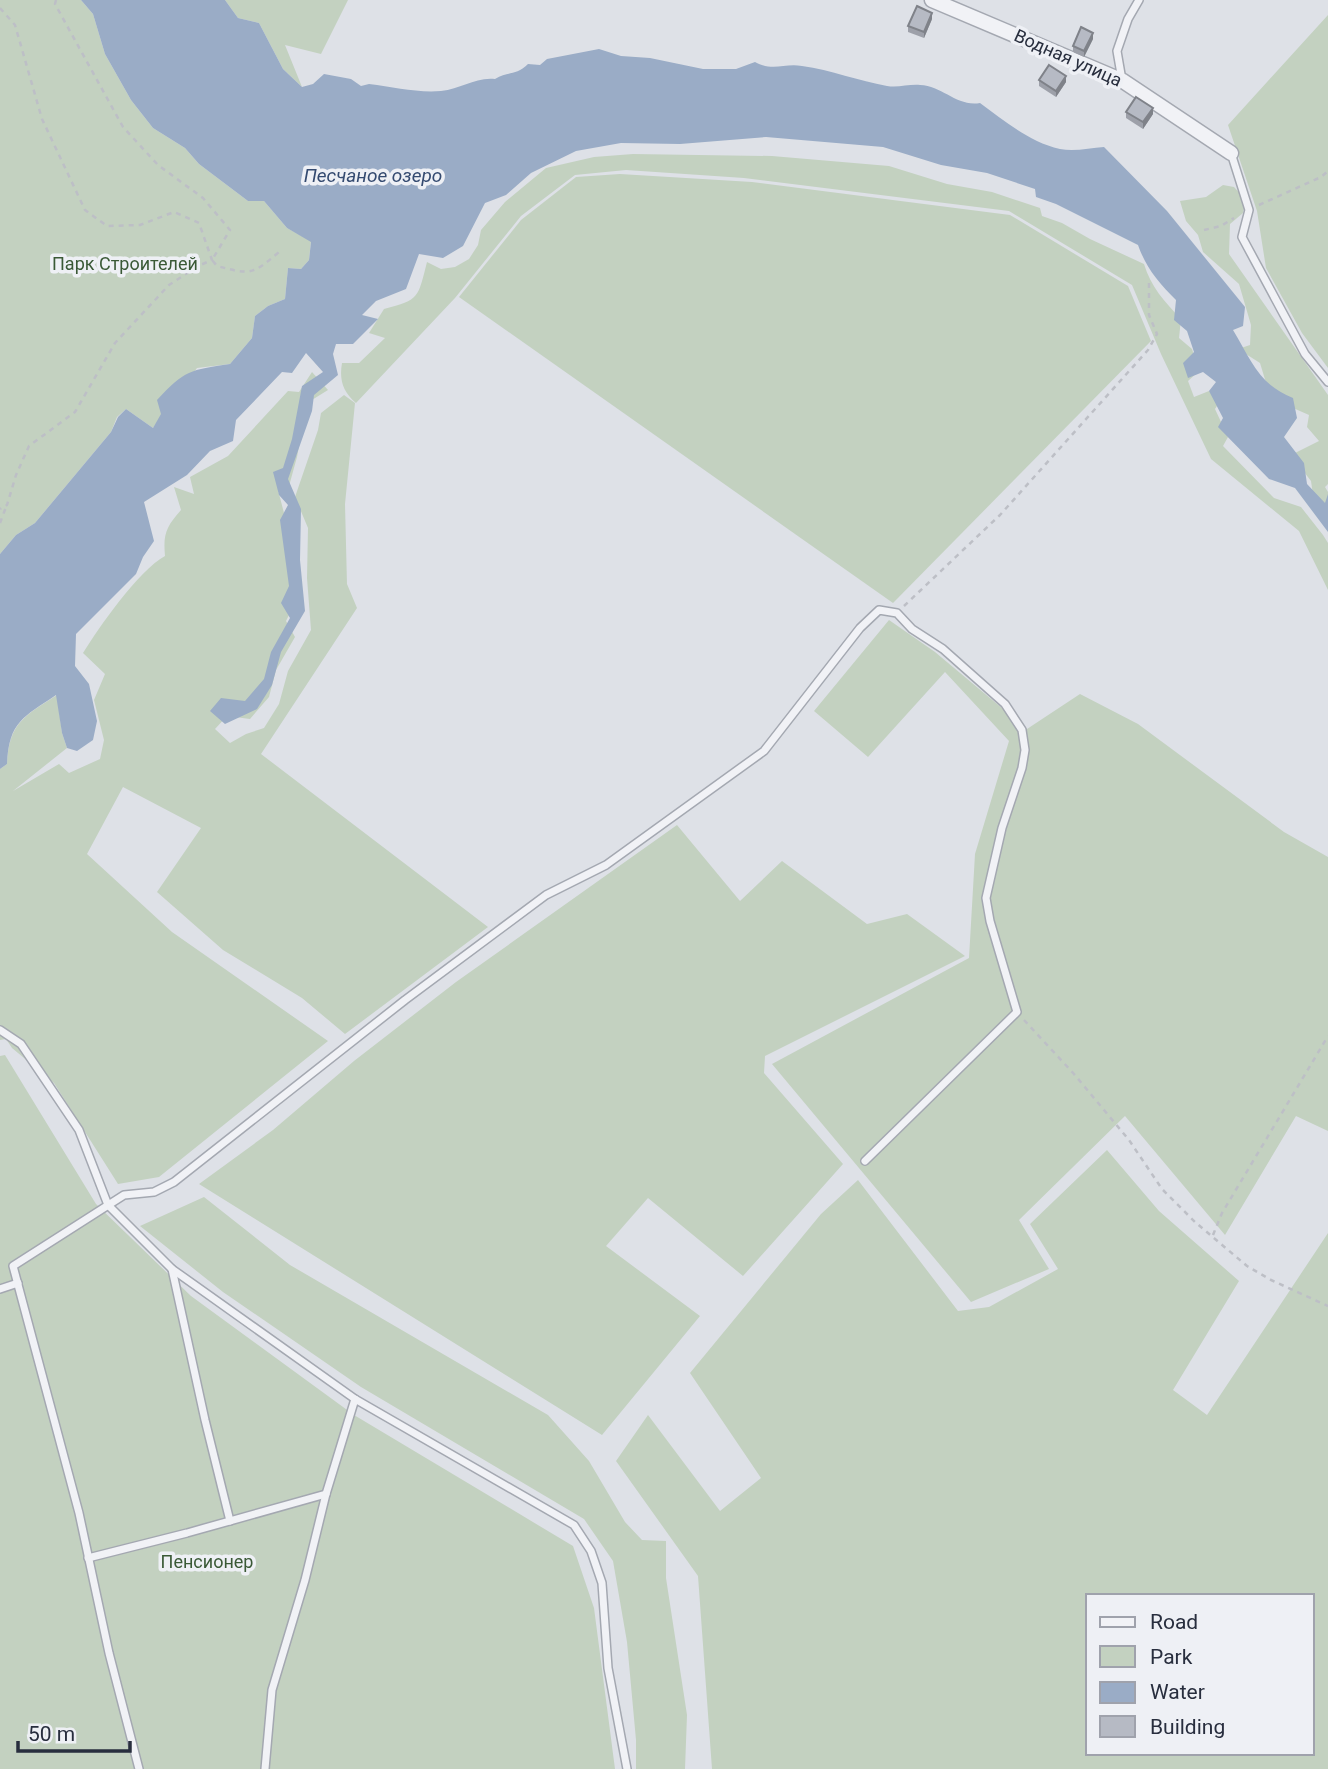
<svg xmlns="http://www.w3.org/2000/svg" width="1328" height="1769" viewBox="0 0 1328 1769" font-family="Roboto,sans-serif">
<rect width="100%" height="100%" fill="#dee1e7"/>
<g fill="#c3d1c0" fill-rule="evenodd">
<path d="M0,0h81l12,14 12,40 26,46 22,28 32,20 14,16 49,37h16l23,27 24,13 -2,19 -8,9 -13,-1 -3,31 -17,7 -13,10 -3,22 -22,26 -33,4 -44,60 -27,-19 -9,8 -6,15 -76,91 -19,12 -16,19z"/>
<path d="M225,0h123l-27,54 -36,-9 17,42 -19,-18 -24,-46 -21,-5z"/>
<path d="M1328,15v353l-26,-35 -36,-65 -9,-57 -29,-86z"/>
<path d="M633,154l139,2 117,10 58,18 45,8 48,16 2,8 20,7 28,16 54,25c7,23 20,37 37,55l-2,19 13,11 7,22 -11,10 6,16 15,-6 12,9 -6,9 13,28 -5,9 51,52 27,9 22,28 5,8v47l-29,-59 -88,-72 -50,-105 -29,-69 -123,-74 -265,-33 -118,-8 -51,5 -54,41 -66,82 -99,105c-13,-11 -17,-23 -14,-40h17l26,-25 -16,-5 15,-24c36,-9 34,-12 43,-47l14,7 14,-2 14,-8 9,-14 3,-15 24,-28 41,-34 48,-11z"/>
<path d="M620,174l132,8 258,33 118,71 23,55 -258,262 -434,-306 62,-77 55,-43z"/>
<path d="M1223,185l11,2 12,13 -3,13 -13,11 -1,30 99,141v89l-3,3 3,5v25l-14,-15 -3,-21 -20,-26 28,-14 -12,-14 2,-12 -25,-11 -17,-18 -7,-23 -22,-14 12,-4 1,-20 -12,-41 -36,-32 -5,-17 -12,-14 -6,-20 26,-4z"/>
<path d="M312,372l16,18 -21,13 -10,54 -8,29 -11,4 6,23 10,92 -8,16 9,16 -19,33 -7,27 -19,22 -23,-3 -12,13 15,14 16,-9 18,-6 15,-24 9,-33 23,-41 -4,-52 1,-50 -13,-31 23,-67 3,-17 23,-18 11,8 -10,101 2,80 10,24 -96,146 227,173 -143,107 -43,-36 -79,-48 -66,-58 44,-64 -78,-41 -36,67 85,78 156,109 -169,136 -41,7 -64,-101 -42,-35 -6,-9 -6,1v-271l7,-5c2,-42 18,-48 50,-69l5,38 5,15 -54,43 46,-27 10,9 31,-14 4,-19 -10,-40 11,-26 -22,-21c17,-27 55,-82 82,-97 -2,-22 1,-29 16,-46l-7,-23 20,7 -4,-17 38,-21 60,-65 11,1z"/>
<path d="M889,620l46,32 92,77 53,-35 58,30 146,108 44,25v274l-32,-15 -71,119 -100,-119 -106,104 30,49 -78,33 -199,-238 197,-106 6,-104 34,-113 -64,-69 -77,85 -54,-46z"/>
<path d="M677,825l63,76 42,-40 85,63 40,-10 58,42 -200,100 -1,17 79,91 -100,112 -95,-78 -42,48 94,70 -98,119 -403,-251 74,-54 81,-69 102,-79z"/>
<path d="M5,1055l91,149 95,92 163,119 219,131 21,62 21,161h-615v-713z"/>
<path d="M1107,1150l52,61 80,70 -66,109 34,25 121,-182v536h-616l-14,-193 -82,-115 32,-46 72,96 41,-33 -71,-105 131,-159 37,-34 100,131 31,-4 69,-38 -28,-45zM1088,1596h224v157h-224z"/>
<path d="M204,1197l86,68 258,150 41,46 36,61 17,18 24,1v37l21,137 -2,54h-49v-29l-9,-98 -14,-81 -29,-42 -223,-132 -138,-95 -83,-66z"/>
</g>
<path fill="#9aacc6" d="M81,0h144l13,18 21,5 24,46 19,18 11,-3 11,-10 27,5 10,7 8,-2c25,3 48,9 72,7 20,-2 34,-14 54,-12 13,-8 21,-3 33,-15l12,1 7,-6 52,-10 22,7 29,2 53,11h33l19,-7c19,10 28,1 47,4 29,4 57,15 85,20 11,2 22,-2 33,-1 23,1 37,22 60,18 25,18 49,39 80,46 14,3 30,-1 44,-2l63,64 78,96 -2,19 -10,4c18,30 26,55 60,68l4,20 -13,19 20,26 3,21 18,19 3,-9v38l-33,-44 -26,-9 -51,-52 5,-9 -14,-27 7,-9 -13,-10 -15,6 -5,-15 11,-11 -7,-21 -13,-11 2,-20c-17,-17 -30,-32 -38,-55l-82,-41 -20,-7 -1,-8 -48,-16 -46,-8 -58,-18 -117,-10 -86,7 -59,-1 -45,8 -45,22 -25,22 -21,8 -22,43 -20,12 -24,-4 -13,35 -30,12 -14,14 16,4 -25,25h-17l-3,10 5,21 -24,20 -2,16 -24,68 13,30 -1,51 5,51 -24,41 -9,33 -15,24 -32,15 -15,-13 11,-13 24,3 19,-22 7,-27 19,-34 -9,-15 8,-17 -9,-66 8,-15 -9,-10 -6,-23 10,-4 9,-29 10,-53 21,-14 -17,-19 -14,20 -10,-1 -46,48 -3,21 -23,10 -23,24 -43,27 10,39 -11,16 -7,17 -60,60 -1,32 14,18 8,37 -4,19 -16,11 -10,-3 -5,-15 -6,-38c-32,22 -47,26 -49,69l-7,5v-215l16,-19 19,-12 76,-91 7,-15 8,-8 27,19 8,-14 -4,-14c28,-30 33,-30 73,-36l22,-26 3,-22 13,-10 17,-7 3,-31 13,1 8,-9 2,-18 -24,-14 -23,-27h-16l-49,-37 -14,-16 -32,-20 -22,-28 -26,-46 -12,-40z"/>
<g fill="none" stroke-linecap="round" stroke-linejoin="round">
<defs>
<g id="service">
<path d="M1122,80l-5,-29 11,-32 11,-19"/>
<path d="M1231,153l18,57 -7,27 63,117 23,28"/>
<path d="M0,1030l21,14 58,86 29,75 64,64 183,130 219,126 17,26 11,32 6,85 19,101"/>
<path d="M172,1269l33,151 25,101"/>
<path d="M0,1289l18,-6"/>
<path d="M88,1558l99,-25 139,-39"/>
<path d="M139,1769l-30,-116 -30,-140 -66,-247 111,-71 30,-3 20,-10 231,-182 141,-105 60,-30 158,-114 96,-123 19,-18 18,3 15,16 31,20 62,55 17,26 3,20 -3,18 -20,60 -16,70 4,23 27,91 -152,149"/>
<path d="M265,1769l7,-79 33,-110 21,-86 29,-95"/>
</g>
<path id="minor" d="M932,0l191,81 108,72"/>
</defs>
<use href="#service" stroke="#a4a8b1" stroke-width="10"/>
<use href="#minor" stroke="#a4a8b1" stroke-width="17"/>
<g stroke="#bdbfc6" stroke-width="2.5" stroke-dasharray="5 5" stroke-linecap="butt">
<path d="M56,0l-1,4 68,123 35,38 45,33 27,32 -18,30 5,6c34,9 35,9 62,-14"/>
<path d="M0,8l15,17 27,94 43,91 22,16 33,-1 34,-13 25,11 13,37 -14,6 -29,19 -54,58 -40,69 -46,34 -13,29 -9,30 -7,4"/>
<path d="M1259,205l62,-28 7,-6"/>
<path d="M1204,230l17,-4 13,-8"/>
<path d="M0,523l6,-16"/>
<path d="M904,606l96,-91 148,-165 9,-16 -8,-19v-35"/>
<path d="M1024,1020l50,54 55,66 33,49 33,33 52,44 24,14 57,26"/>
<path d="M1213,1235l9,-22 106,-177"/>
</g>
<use href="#service" stroke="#f1f2f6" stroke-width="7"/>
<use href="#minor" stroke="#f1f2f6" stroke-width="14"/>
</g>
<g fill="#9da0a9">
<path d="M932,19l-8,19 -16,-6v-6z"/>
<path d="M1093,39l-9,18 -11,-5v-6z"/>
<path d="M1039,80l27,2 -10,15 -17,-11z"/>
<path d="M1126,112l27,2 -10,15 -17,-11z"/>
</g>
<g fill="#7f8289">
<path d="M932,13v6l-8,19v-6z"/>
<path d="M1093,33v6l-9,18v-6z"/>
<path d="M1066,76v6l-10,15v-6z"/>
<path d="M1153,108v6l-10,15v-7z"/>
</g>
<g fill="#b6bac4" stroke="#7f8289" stroke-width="2">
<path d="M917,6l15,7 -8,19 -16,-6z"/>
<path d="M1081,27l12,6 -9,18 -11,-5z"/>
<path d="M1049,65l17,11 -10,15 -17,-11z"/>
<path d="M1136,97l17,11 -10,14 -17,-10z"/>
</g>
<g text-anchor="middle" stroke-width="7" stroke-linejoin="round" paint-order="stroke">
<g font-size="18" fill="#282e3e" stroke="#eef0f5">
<text transform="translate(1068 58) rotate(24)" y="6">Водная улица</text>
</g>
<g font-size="18" fill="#3a5936" stroke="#eef0f5">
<text x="125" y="270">Парк Строителей</text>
<text x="207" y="1568">Пенсионер</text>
</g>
<g font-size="19" font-style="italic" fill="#344a70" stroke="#eef0f5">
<text x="373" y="182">Песчаное озеро</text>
</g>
</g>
<rect x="1086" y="1594" width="228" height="161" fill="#eef0f5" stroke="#9fa2ac" stroke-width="2"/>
<rect x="1100" y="1617" width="35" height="10" fill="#f1f2f6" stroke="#9fa2ac" stroke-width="2"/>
<text x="1150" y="1629" font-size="21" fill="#282e3e">Road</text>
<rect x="1100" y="1646" width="35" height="21" fill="#c3d1c0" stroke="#9fa2ac" stroke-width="2"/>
<text x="1150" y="1664" font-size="21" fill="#282e3e">Park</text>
<rect x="1100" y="1682" width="35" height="21" fill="#9aacc6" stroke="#9fa2ac" stroke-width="2"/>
<text x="1150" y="1699" font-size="21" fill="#282e3e">Water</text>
<rect x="1100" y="1716" width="35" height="21" fill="#b6bac4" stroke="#9fa2ac" stroke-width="2"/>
<text x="1150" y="1734" font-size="21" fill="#282e3e">Building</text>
<path d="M18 1741v10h112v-10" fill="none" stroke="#282e3e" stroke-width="3.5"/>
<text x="28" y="1741" font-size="21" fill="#282e3e" stroke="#eef0f5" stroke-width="5" paint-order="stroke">50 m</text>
</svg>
